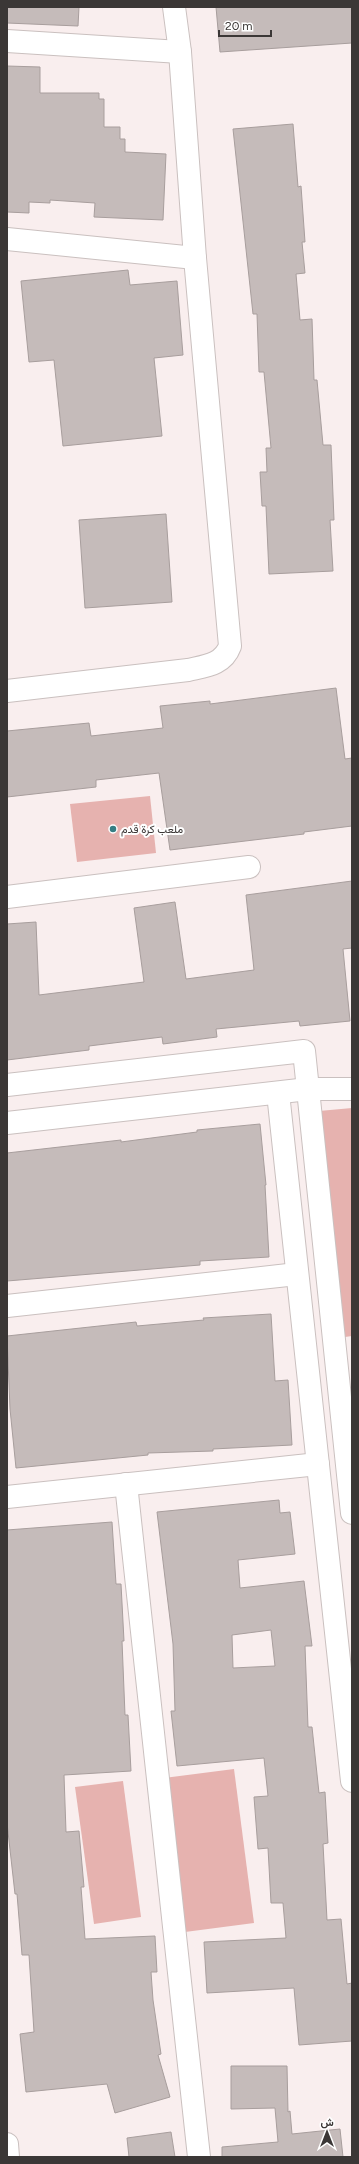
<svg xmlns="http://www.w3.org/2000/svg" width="359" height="2164" viewBox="0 0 359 2164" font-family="Figtree,Vazirmatn,sans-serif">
<rect width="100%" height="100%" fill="#f9eeee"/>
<g fill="#e6b2af">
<path d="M150,796l6,57 -79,9 -7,-58z"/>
<path d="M352,1108v228l-7,1 -26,-226z"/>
<path d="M234,1769l20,154 -69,9 -21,-154z"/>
<path d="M123,1781l18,136 -47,7 -19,-137z"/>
</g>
<g fill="#c5bbba" stroke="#a89e9d" fill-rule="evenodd">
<path d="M7,7h72l-1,19 -71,-3z"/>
<path d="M216,7h136v36l-132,9z"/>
<path d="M7,66l33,1v26h59v6h5v28h16v12h5v13l41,2 -3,66 -69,-3 1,-14 -45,-3v3l-21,-1v11l-22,-1z"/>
<path d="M293,124l5,63 3,-1 4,56h-3l3,31 -9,1 4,46 12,-1 2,61h3l6,65h8l3,75h-4l3,51 -64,3 -3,-68h-4l-2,-34h7l-1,-24h5l-7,-76h-5l-2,-58h-4l-20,-185z"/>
<path d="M128,270l2,15 47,-4 6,74 -29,3 8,78 -99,10 -9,-86 -25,2 -8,-81z"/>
<path d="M166,514l6,88 -87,6 -6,-88z"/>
<path d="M336,688l9,71 7,-1v68l-48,6v2l-134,16 -11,-77 -63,7v7l-89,10v-66l82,-8 2,13 72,-8 -3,-22 50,-5v3z"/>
<path d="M352,881v67l-9,1 7,72 -50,5 -1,-5 -83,8 1,8 -54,7 -1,-7 -73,9v4l-82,10v-136l29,-2 3,73 105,-13 -10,-74 41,-6 11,77 68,-9 -8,-75z"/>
<path d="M260,1124l6,61h-1l4,72 -69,4v4l-193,16v-128l114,-13v2l76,-10v-2z"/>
<path d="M271,1314l4,67 13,-1 4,65 -79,4v2l-65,2v2l-132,13 -6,-59 -3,-73 129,-14 1,4 67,-6 -1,-2z"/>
<path d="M279,1500l1,13 10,-1 5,42 -57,6 2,28 64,-7 8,65h-7l3,81h4l7,66 6,-1 3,51 -5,1 4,76 14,-1 6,65 5,-1v58l-53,4 -5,-57 -87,5 -3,-51 82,-4 -3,-35h-12l-3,-55 -10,1 -4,-52 14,-1 -4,-38 -87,8 -6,-55h4l-2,-67 -16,-132zM271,1630l4,36 -42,2 -1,-33z"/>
<path d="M112,1522l4,62h5l3,57h-2l3,74h3l3,56 -67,4 2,57 13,-1 5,56h-3l4,52 70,-3 2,36h-6l2,28 8,54 -3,1 12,42 -55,16 -8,-29 -81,8 -6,-58 14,-2 -5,-77h-7l-5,-61h-2l-8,-71v-293z"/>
<path d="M231,2066h56l1,46 2,-1 2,23 48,-5 3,28h-121v-10l56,-5 -3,-34 -44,1z"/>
<path d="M171,2132l4,25h-46l-2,-19z"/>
</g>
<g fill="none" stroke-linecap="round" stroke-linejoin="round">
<defs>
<g id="minor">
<path d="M7,41l173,11"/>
<path d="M7,239l188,19"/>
<path d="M7,691l181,-21c17,-4 35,-5 42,-24l-35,-388 -15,-206 -6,-45"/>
<path d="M7,897l242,-30"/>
<path d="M7,1085l297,-34 48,462"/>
<path d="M278,1093l74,688"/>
<path d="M7,1123l301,-34h44"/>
<path d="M7,1306l290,-32"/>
<path d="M126,1484l73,673"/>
<path d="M7,1497l311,-33"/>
<path d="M7,2144l1,13"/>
</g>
</defs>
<use href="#minor" stroke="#cac0bf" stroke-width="24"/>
<use href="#minor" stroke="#fff" stroke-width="22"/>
</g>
<circle fill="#357e84" stroke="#fff" stroke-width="1.5" cx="113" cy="829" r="4"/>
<g text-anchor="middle" stroke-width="4" stroke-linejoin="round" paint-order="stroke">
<g font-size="11" fill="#3b3736" stroke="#fff" text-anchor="start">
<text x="121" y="833">ملعب كرة قدم</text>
</g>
</g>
<rect width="359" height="2164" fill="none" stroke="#3b3736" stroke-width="16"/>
<g transform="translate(327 2132)" stroke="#ffffff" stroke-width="3" paint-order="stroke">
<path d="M0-3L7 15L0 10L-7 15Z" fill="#3b3736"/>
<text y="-6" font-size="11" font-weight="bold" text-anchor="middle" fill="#3b3736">ش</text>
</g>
<path d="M219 30v6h52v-6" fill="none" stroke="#3b3736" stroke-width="2"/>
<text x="225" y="30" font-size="12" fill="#3b3736" stroke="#ffffff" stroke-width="3" paint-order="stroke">20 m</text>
</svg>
